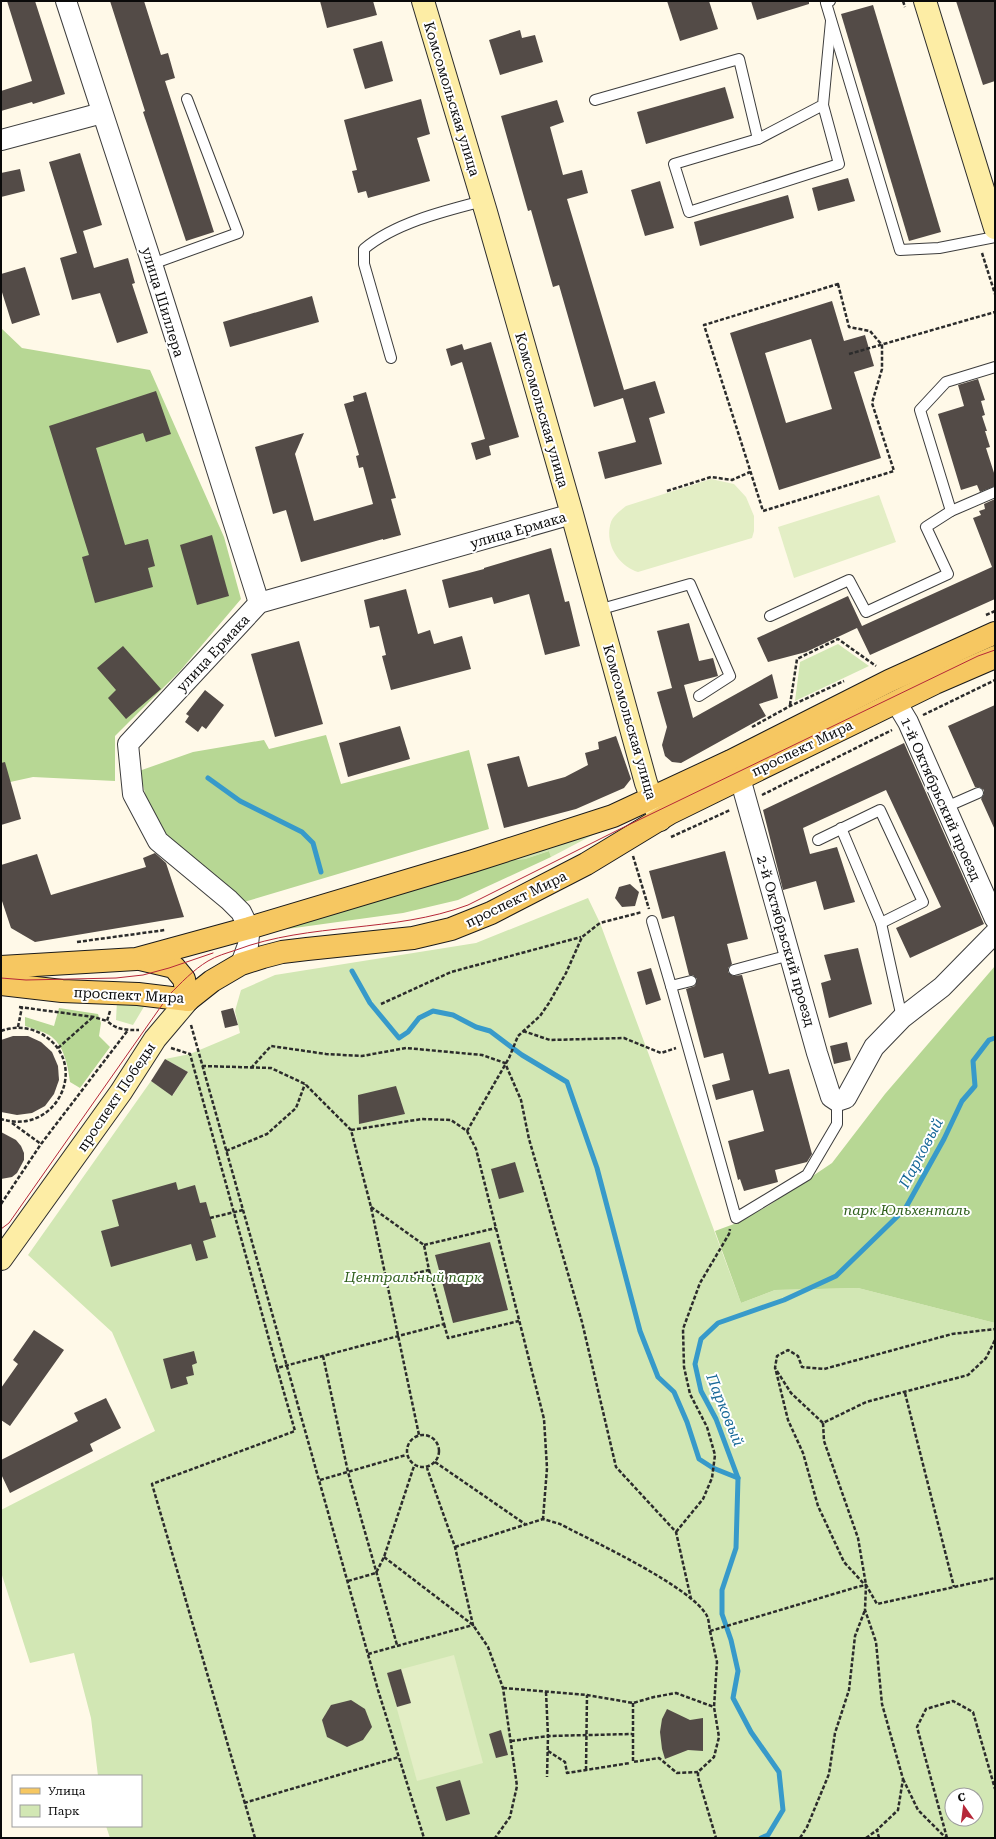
<svg xmlns="http://www.w3.org/2000/svg" width="996" height="1839" viewBox="0 0 996 1839" font-family="'Roboto Serif',serif">
<rect width="100%" height="100%" fill="#fff9e8"/>
<g fill="#d2e7b4" fill-rule="evenodd">
<path d="M838,644l31,22 -74,35 5,-39z"/>
<path d="M608,827l-57,30 -2,-6 -24,8 -23,2z"/>
<path d="M588,898l12,25 141,380 34,-13 83,-2 137,35v515h-885l-4,-12h35v-50h-43l-7,-58 -17,-65 -44,10 -29,-91v-62l154,-79 -43,-99 -84,-77 123,-174 22,14 15,-23 -23,-13 25,-5 50,-21 -5,-22 6,-21 34,-15 201,-32zM952,1795h24v24h-24z"/>
<path d="M117,1001l28,4 -12,20 -17,-5z"/>
</g>
<g fill="#b7d794">
<path d="M1,328l21,20 128,22 74,167 17,62 -61,72 -65,65v45l-82,-4 -32,7z"/>
<path d="M326,735l15,49 128,-34 20,79 -245,73 -85,-71 -10,-23 -10,-37 54,-19 71,-12 5,9z"/>
<path d="M549,851l2,6 -93,43 -55,13 -116,16 -3,-7 132,-32 86,-29 23,-2z"/>
<path d="M995,966v357l-137,-35 -83,2 -34,13 -26,-72 19,-7 34,-18 64,-43 53,-69z"/>
<path d="M59,1008l39,6 3,9 -2,13 11,11 -30,41 -10,-6c-2,-16 -6,-38 -21,-47 -7,-4 -16,-6 -24,-9v-9l29,9z"/>
</g>
<g fill="#e3eec5">
<path d="M711,479l23,5 12,13 8,19v15l-2,7 -114,34c-20,-6 -34,-29 -27,-50 3,-7 10,-12 15,-16z"/>
<path d="M879,495l17,47 -102,36 -16,-51z"/>
<path d="M454,1655l29,108 -66,18 -30,-108z"/>
</g>
<g fill="none" stroke-linecap="round" stroke-linejoin="round">
<g stroke="#379aca" stroke-width="5">
<path d="M208,778l32,23 62,31 11,11 8,29"/>
<path d="M352,971l18,32 29,35 9,-6 11,-14 14,-7 20,4 23,12 14,4 32,24 45,27 30,86 43,163 18,46 16,15 13,30 12,37 14,9 25,10"/>
<path d="M761,1838l7,-3 15,-25 -4,-38 -28,-40 -18,-34 5,-27 -7,-31 -9,-26v-24l14,-42 2,-70 -22,-59 -15,-28 -6,-27 6,-25 17,-16 66,-23 52,-24 69,-67 39,-70 18,-38 13,-15 -2,-25 16,-21 6,-2"/>
</g>
</g>
<g fill="#534b47" fill-rule="evenodd">
<path d="M7,1h28l30,93 -32,10 -1,-2 -31,9v-20l31,-10z"/>
<path d="M110,1h34l17,54 7,-2 7,25 -10,3 49,151 -28,9 -43,-129 2,-1z"/>
<path d="M320,1h53l4,14 -50,13z"/>
<path d="M667,1h42l9,28 -38,12z"/>
<path d="M751,1h58v3l-52,16z"/>
<path d="M956,1h39v80l-12,4z"/>
<path d="M873,5l68,227 -32,9 -68,-227z"/>
<path d="M520,30l2,8 13,-3 8,27 -43,13 -11,-35z"/>
<path d="M382,41l11,40 -28,8 -12,-40z"/>
<path d="M725,87l9,31 -88,26 -9,-32z"/>
<path d="M421,99l9,35 -13,4 13,43 -62,17 -2,-7 -8,2 -6,-22 5,-1 -13,-50z"/>
<path d="M557,100l7,22 -14,5 13,48 19,-5 6,23 -21,6 57,191 31,-9 10,32 -16,5 13,46 -57,15 -7,-27 38,-10 -13,-44 -29,9 -35,-122 -6,2 -22,-77 -3,1 -27,-95z"/>
<path d="M80,153l22,72 -19,6 11,37 34,-10 7,25 -3,1 16,49 -31,10 -17,-50 -28,7 -12,-42 17,-5 -28,-91z"/>
<path d="M20,169l5,22 -24,6v-24z"/>
<path d="M848,178l7,23 -37,10 -6,-23z"/>
<path d="M660,181l14,47 -29,8 -14,-46z"/>
<path d="M788,195l6,23 -94,28 -6,-24z"/>
<path d="M25,267l15,48 -28,9 -11,-35v-15z"/>
<path d="M312,296l7,26 -89,25 -7,-25z"/>
<path d="M832,301l12,40 21,-6 9,31 -20,6 27,86 -102,32 -49,-157zM811,339l21,70 -46,14 -21,-70z"/>
<path d="M491,342l28,95 -30,9 2,9 -15,5 -5,-17 14,-4 -23,-77 -11,4 -5,-17 16,-5 2,6z"/>
<path d="M978,379l7,21 -4,1 4,14 -3,1 5,15h-2l5,16 -4,1 9,28v10l-15,6 -3,-7 -16,5 -23,-76 26,-8 -6,-21z"/>
<path d="M156,391l15,43 -25,8 -3,-9 -47,15 29,97 23,-6 7,27 -7,2 5,19 -58,16 -13,-46 7,-2 -40,-129z"/>
<path d="M366,392l30,106 -5,1 10,36 -18,5v-1l-82,23 -15,-52 -13,4 -18,-67 49,-14 -9,21 19,67 59,-17 -10,-37 -4,1 -3,-12 3,-1 -15,-51 10,-3 -1,-5z"/>
<path d="M995,499v100l-125,56 -13,-27 -51,24 -38,10 -11,-24 91,-42 14,30 130,-59 -19,-49 8,-3 -2,-4 6,-2 -1,-5z"/>
<path d="M212,535l17,61 -32,9 -17,-60z"/>
<path d="M551,548l14,54 4,-1 11,45 -35,9 -16,-61 -35,10 -2,-7 -43,11 -7,-28 42,-11v-1z"/>
<path d="M406,589l12,45 12,-4 4,14 28,-8 9,33 -80,21 -9,-34 4,-1 -7,-29 -9,2 -6,-28z"/>
<path d="M689,623l10,38 14,-3 5,18 -34,9 9,33 79,-44 6,24 -19,6 7,12 -85,47 -9,-1 -7,-6 -3,-11 5,-18 -10,-35 15,-4 -15,-57z"/>
<path d="M299,641l24,83 -48,13 -24,-83z"/>
<path d="M123,646l38,43 -35,30 -18,-21 8,-8 -19,-22z"/>
<path d="M205,690l19,15 -18,24 -4,-3 -4,6 -13,-10 4,-6 -3,-2z"/>
<path d="M995,705v125l-14,-31 3,-5v-4l-5,-3h-4l-27,-61z"/>
<path d="M400,726l10,33 -62,18 -9,-34z"/>
<path d="M616,736l15,43 -7,9 -48,21 -72,19 -17,-64 32,-8 9,31 37,-10 23,-12 -3,-12 14,-4 -1,-7z"/>
<path d="M904,743l80,181 -74,34 -14,-30 45,-21 -55,-117 -83,38 7,26 27,-7 18,55 -31,8 -8,-29 -33,9 -20,-80z"/>
<path d="M5,762l16,57 -20,6v-62z"/>
<path d="M725,851l23,88 -21,5 5,20 -4,4v4l5,4 9,-1 27,99 20,-5 23,85 -5,8 -32,8 3,12 -34,9 -4,-12 -2,1 -10,-39 36,-10 -11,-41 -37,10 -4,-15 18,-5 -7,-27 -19,5 -18,-69 9,-3 2,-7 -4,-4h-4l-15,-59 -12,3 -13,-48z"/>
<path d="M155,853l11,10 18,54 -149,25 -24,-14 -10,-30v-33l36,-11 14,41 95,-28 -3,-9z"/>
<path d="M630,884l9,8 -4,14 -13,1 -7,-9 4,-11z"/>
<path d="M858,948l14,56 -43,14 -8,-35 10,-3 -7,-25z"/>
<path d="M651,968l10,32 -15,5 -9,-33z"/>
<path d="M233,1008l5,17 -13,3 -4,-17z"/>
<path d="M13,1036h15l13,6 11,10 6,14 1,14 -5,14 -9,12 -13,7 -15,2 -16,-3v-72z"/>
<path d="M847,1042l4,18 -17,4 -4,-18z"/>
<path d="M165,1059l23,13 -16,24 -21,-15z"/>
<path d="M396,1086l9,28 -46,10 -1,-29z"/>
<path d="M1,1132l15,8 5,6 3,7v7l-7,13 -5,4 -11,2z"/>
<path d="M515,1162l9,30 -25,7 -8,-30z"/>
<path d="M176,1182l2,8 17,-5 5,18 6,-1 10,35 -13,4 5,17 -12,3 -5,-17 -80,23 -10,-36 18,-5 -7,-26z"/>
<path d="M490,1242l18,68 -55,13 -18,-68z"/>
<path d="M34,1330l30,20 -54,76 -9,-6v-32l17,-24 -5,-4z"/>
<path d="M194,1351l3,12 -5,2 2,10 -8,2 2,7 -17,5 -8,-30z"/>
<path d="M106,1398l15,30 -31,16 3,7 -83,42 -9,-19v-14l77,-39 -4,-8z"/>
<path d="M401,1669l10,34 -14,4 -10,-34z"/>
<path d="M351,1700l14,9 7,18 -9,13 -16,7 -20,-10 -5,-17 9,-15z"/>
<path d="M667,1709l23,11 13,-2v33l-15,-1 -23,9 -3,-10 -2,-17 2,-13z"/>
<path d="M501,1730l7,25 -12,3 -7,-24z"/>
<path d="M460,1780l10,34 -24,7 -10,-34z"/>
</g>
<g fill="none" stroke-linecap="round" stroke-linejoin="round">
<defs>
<g id="service">
<path d="M830,1l-4,2 74,247 39,-2 56,-11"/>
<path d="M595,100l144,-41 19,80"/>
<path d="M823,105l16,59 -150,48 -15,-48 84,-25 65,-34 8,-84"/>
<path d="M152,264l86,-31 -51,-134"/>
<path d="M391,358l-27,-94v-15c31,-26 80,-38 119,-48"/>
<path d="M951,511l44,-19"/>
<path d="M598,610l92,-26 40,92 -31,20"/>
<path d="M770,616l79,-36 17,32 82,-38 -22,-47 25,-16 -31,-101 26,-28 49,-15"/>
<path d="M946,807l32,-14"/>
<path d="M841,828l40,95 21,95"/>
<path d="M818,840l62,-30 43,92 -42,21"/>
<path d="M652,921l19,65 20,-5"/>
<path d="M734,970l56,-15"/>
<path d="M671,986l65,232 71,-43 30,-51v-23"/>
</g>
<g id="minor">
<path d="M66,1l86,263 107,339"/>
<path d="M1,140l101,-27"/>
<path d="M896,702l12,20 87,197"/>
<path d="M740,778l77,275 14,44 6,4 9,-3 28,-51 28,-29 40,-31 53,-54"/>
<path d="M241,964l7,-19 1,-10v-7l-8,-16 -12,-12 -71,-59 -25,-47 -5,-50 131,-141 313,-89"/>
</g>
<g id="secondary">
<path d="M423,1l63,211 86,302 74,269 14,37"/>
<path d="M925,1l70,227"/>
<path d="M1,1259l120,-167 34,-53 33,-39"/>
</g>
<g id="primary">
<path d="M140,959l34,8 10,12 4,21"/>
<path d="M1,967l135,-8 113,-31 224,-67 140,-45 118,-55 158,-80 106,-48"/>
<path d="M1,984l61,7 76,3 50,6 24,-19 29,-17 22,-7 19,-5 25,-3 106,-11 38,-9 40,-16 95,-49 84,-51 265,-130 60,-26"/>
</g>
</defs>
<use href="#service" stroke="#3d3d3d" stroke-width="12"/>
<use href="#minor" stroke="#3d3d3d" stroke-width="22"/>
<use href="#secondary" stroke="#2c2c2c" stroke-width="24"/>
<use href="#primary" stroke="#1b1b1b" stroke-width="24"/>
<g stroke="#2c2c2c" stroke-width="2.5" stroke-dasharray="4 2" stroke-linecap="butt">
<path d="M903,1l2,6"/>
<path d="M982,253l13,41"/>
<path d="M838,284l11,43 21,4 12,14v24l-10,34 22,68 -131,40 -59,-186z"/>
<path d="M849,354l146,-42"/>
<path d="M667,491l44,-14 21,3 18,-8"/>
<path d="M986,615l9,-4"/>
<path d="M790,705l7,-46 41,-20 38,27"/>
<path d="M923,715l72,-35"/>
<path d="M752,727l38,-21 54,-25"/>
<path d="M762,795l130,-65"/>
<path d="M671,837l59,-27"/>
<path d="M633,856l16,53"/>
<path d="M77,942l88,-12"/>
<path d="M381,1004l70,-32 130,-35"/>
<path d="M19,1007l75,10 13,4"/>
<path d="M110,1011l-3,10c10,9 19,9 32,9"/>
<path d="M191,1025l187,665 46,148"/>
<path d="M18,1027l4,-20"/>
<path d="M1,1031c13,-5 27,-4 39,2 52,28 18,104 -39,86"/>
<path d="M523,1031l27,9 74,-2 37,15 15,-5"/>
<path d="M58,1048l35,-31"/>
<path d="M171,1048l19,6 87,314 167,-44 -15,-54"/>
<path d="M202,1066l69,2 34,16 46,46 20,77 48,228"/>
<path d="M251,1068l20,-22 55,8 36,2 44,-8 76,7 23,8 16,37 8,39 53,183 34,145 60,65 15,67"/>
<path d="M12,1123l29,21"/>
<path d="M351,1130l71,-11 29,1 16,11 9,18 68,270 3,49 -4,51"/>
<path d="M467,1131l42,-73 9,-22 22,-20 9,-13 17,-30 16,-36 18,-14 42,-11"/>
<path d="M226,1151l41,-17 29,-26 9,-24"/>
<path d="M1,1204l40,-60 87,-114"/>
<path d="M371,1207l53,38 5,25 -43,10"/>
<path d="M210,1218l33,-8"/>
<path d="M424,1245l72,-17"/>
<path d="M444,1324l4,14 71,-17"/>
<path d="M323,1356l25,116 49,173"/>
<path d="M776,1371l12,49 15,33 15,53 26,56 21,23"/>
<path d="M905,1393l49,194"/>
<path d="M823,1423l-32,-30 -16,-25 2,-12 11,-6 10,6 4,11 22,2 128,-35 43,-5"/>
<circle cx="423" cy="1451" r="16"/>
<path d="M435,1462l90,62"/>
<path d="M320,1480l86,-25"/>
<path d="M676,1532l27,-33 9,-21 3,-23 -8,-28 -17,-33 -6,-27 -1,-38 17,-46 29,-49 1,-5"/>
<path d="M455,1547l88,-28 17,5c32,17 132,63 147,92 2,4 2,10 3,15l147,-44 9,-2 11,19 118,-26"/>
<path d="M384,1557l89,68 15,22 15,41 14,98 -7,31 -15,21"/>
<path d="M348,1581l28,-8 8,-16 30,-91"/>
<path d="M710,1631l7,31 -3,45 5,30 -5,20 -16,15v5l18,61"/>
<path d="M368,1654l105,-29 -18,-78 -28,-79"/>
<path d="M503,1688l84,7 46,8 21,-6 22,-4 38,14"/>
<path d="M546,1692l2,44 -1,41"/>
<path d="M633,1703v59l26,-4 18,15 21,-1"/>
<path d="M511,1741l37,-5 84,-2"/>
<path d="M548,1751l17,11 2,11 63,-10"/>
<path d="M586,1770l1,-75"/>
<path d="M903,1779l15,31 28,28"/>
<path d="M244,1803l155,-46"/>
<path d="M255,1838l-103,-354 143,-53 -18,-63"/>
<path d="M800,1838l7,-11 22,-53 6,-41 14,-43 6,-54 10,-26"/>
<path d="M866,1838l11,-8"/>
<path d="M879,1838l-2,-8 21,-20 5,-31 -21,-75 -6,-62 -11,-32 1,-25 -8,-47 -34,-97 -1,-18 43,-21 102,-27 18,-17 9,-18"/>
<path d="M947,1838l-30,-111 9,-18 27,-8 20,11 22,77"/>
</g>
<use href="#service" stroke="#fff" stroke-width="10"/>
<use href="#minor" stroke="#fff" stroke-width="20"/>
<use href="#secondary" stroke="#fdeda5" stroke-width="22"/>
<use href="#primary" stroke="#f6c761" stroke-width="22"/>
<g stroke="#b62738" stroke-width="1">
<path d="M1,978l25,2 90,-2 27,-3 26,-7 44,-15"/>
<path d="M1,1229l8,-6 160,-228c12,-12 24,-25 39,-34 8,-5 19,-8 28,-11 74,-28 158,-17 232,-45l150,-75 360,-174 17,-6"/>
</g>
</g>
<g text-anchor="middle" stroke-width="4" stroke-linejoin="round" paint-order="stroke">
<g font-size="14" fill="#0a0a0a" stroke="#fff">
<text transform="translate(452 99) rotate(73)" y="5">Комсомольская улица</text>
<text transform="translate(163 302) rotate(73)" y="5">улица Шиллера</text>
<text transform="translate(542 410) rotate(74)" y="5">Комсомольская улица</text>
<text transform="translate(518 530) rotate(-16)" y="5">улица Ермака</text>
<text transform="translate(213 653) rotate(-47)" y="5">улица Ермака</text>
<text transform="translate(630 722) rotate(74)" y="5">Комсомольская улица</text>
<text transform="translate(802 748) rotate(-26)" y="5">проспект Мира</text>
<text transform="translate(941 799) rotate(66)" y="5">1-й Октябрьский проезд</text>
<text transform="translate(516 899) rotate(-26)" y="5">проспект Мира</text>
<text transform="translate(786 941) rotate(74)" y="5">2-й Октябрьский проезд</text>
<text transform="translate(129 995) rotate(3)" y="5">проспект Мира</text>
<text transform="translate(116 1097) rotate(-56)" y="5">проспект Победы</text>
</g>
<g font-size="14" font-style="italic" fill="#30601d" stroke="#fff">
<text x="907" y="1215">парк Юльхенталь</text>
<text x="413" y="1282">Центральный парк</text>
</g>
<g font-size="15" font-style="italic" fill="#186998" stroke="#fff">
<text transform="translate(921 1153) rotate(-62)" y="5">Парковый</text>
<text transform="translate(725 1410) rotate(68)" y="5">Парковый</text>
</g>
</g>
<rect width="996" height="1839" fill="none" stroke="#0a0a0a" stroke-width="4"/>
<rect x="12" y="1775" width="130" height="52" fill="#ffffff" stroke="#9d9d9d"/>
<rect x="20" y="1788" width="20" height="6" fill="#f6c761" stroke="#9d9d9d"/>
<text x="48" y="1795" font-size="12" fill="#0a0a0a">Улица</text>
<rect x="20" y="1805" width="20" height="12" fill="#d2e7b4" stroke="#9d9d9d"/>
<text x="48" y="1815" font-size="12" fill="#0a0a0a">Парк</text>
<g transform="translate(964 1807) rotate(346)"><circle r="19" fill="#ffffff" stroke="#9d9d9d"/>
<path d="M0-3L7 15L0 10L-7 15Z" fill="#b62738"/>
<text y="-6" font-size="11" font-weight="bold" text-anchor="middle" fill="#0a0a0a">С</text>
</g>
</svg>
